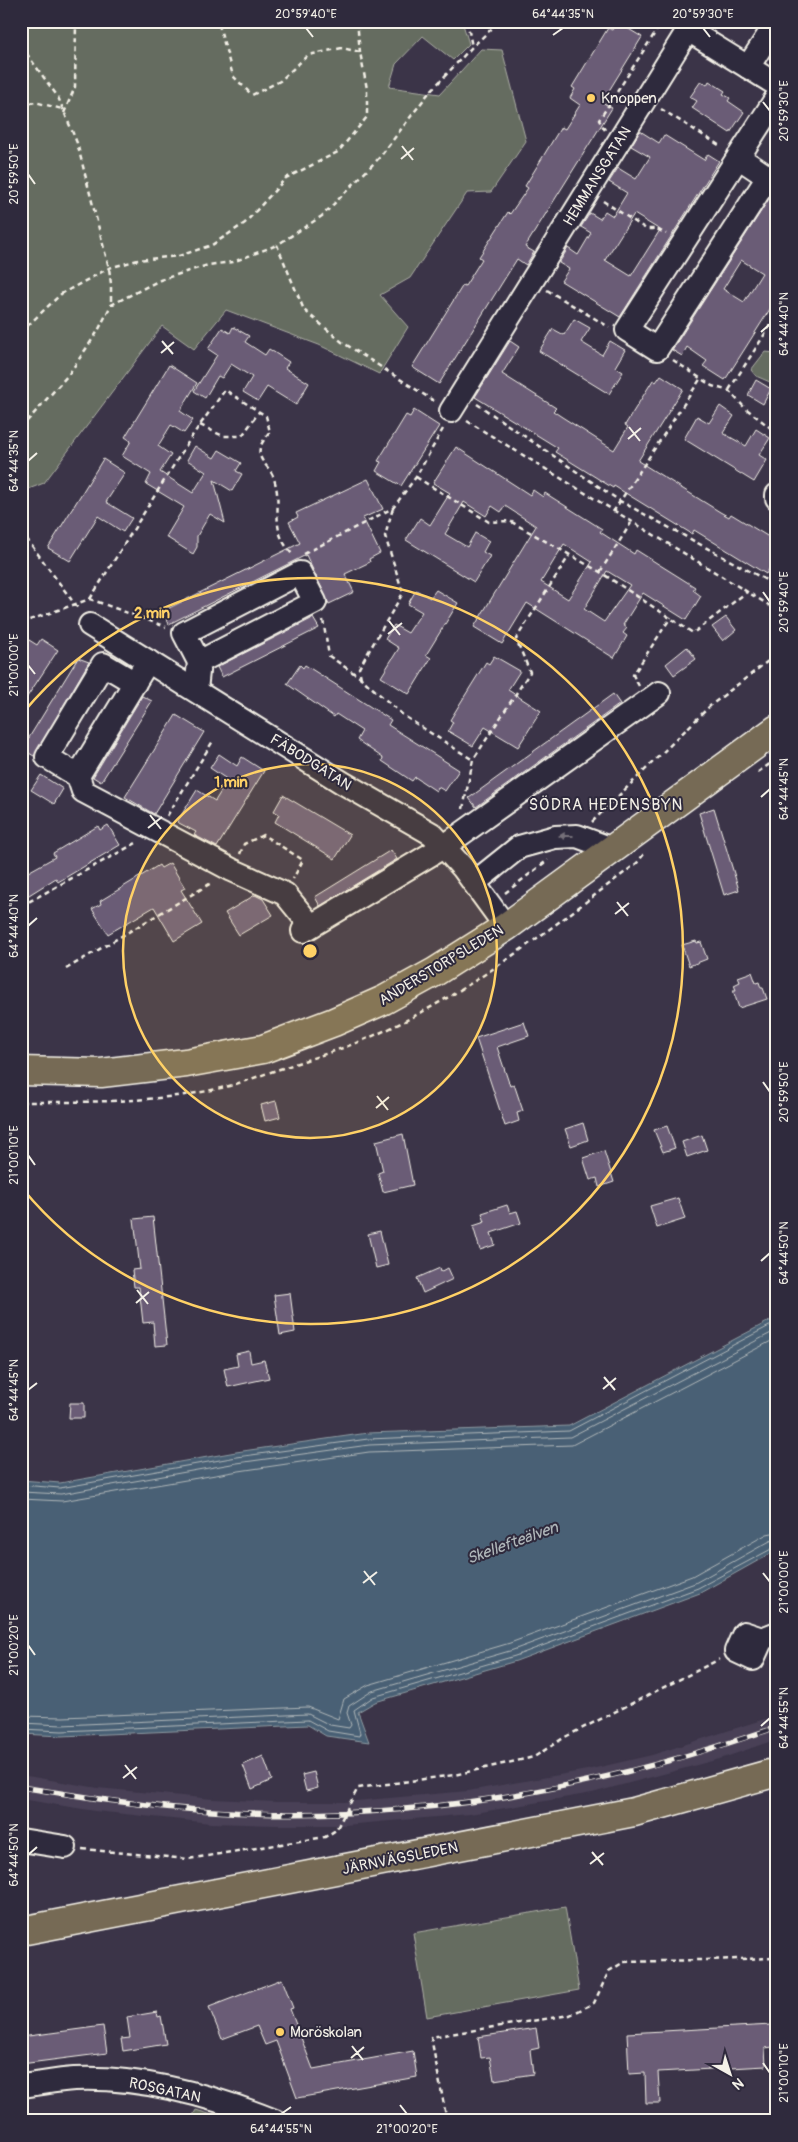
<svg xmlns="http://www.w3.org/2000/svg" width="798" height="2142" viewBox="0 0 798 2142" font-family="Pangolin,sans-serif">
<rect width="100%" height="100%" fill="#3b3448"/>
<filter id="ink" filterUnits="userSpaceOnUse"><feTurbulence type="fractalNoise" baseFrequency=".02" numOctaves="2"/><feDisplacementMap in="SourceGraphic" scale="10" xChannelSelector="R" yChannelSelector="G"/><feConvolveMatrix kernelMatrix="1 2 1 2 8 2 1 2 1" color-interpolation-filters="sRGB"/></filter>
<g filter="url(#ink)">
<path fill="#494056" d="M777,1715v24l-54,19 -131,35 -122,21 -125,11h-69l-65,-2 -116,-12 -74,-12v-24l77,13 115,11 63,3h68l124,-11 119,-21 65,-15z"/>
<g fill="#656c60" stroke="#acaea4">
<path d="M21,21h441l7,23 -16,16 -30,-24 -27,28 -7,23 51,7 41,-45 21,1 24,91 -35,51 -24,1 -57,85 -30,17 28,32 -29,47 -60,-29 -93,-35 -32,39 -32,-23 -118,157 -23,9z"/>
<path d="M765,352l12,1v32l-21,-9 -5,-6z"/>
<path d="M565,1907l14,83 -152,27 -14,-84z"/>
<path d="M196,2110l36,11h-42z"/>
</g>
<path fill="#4a6174" stroke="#8e9ba2" d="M777,1317v233l-77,43 -184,68 -141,41 -17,10 11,30 -43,-6 -18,-11 -246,11 -41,-2v-254l39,3 176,-31 132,-19 201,-7z"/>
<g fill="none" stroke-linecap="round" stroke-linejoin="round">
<g stroke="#b0b7ba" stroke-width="1">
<path d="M21,1485l39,3 177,-31 131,-18 201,-8 208,-109"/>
<path d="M21,1492l40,2 176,-31 132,-18 201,-8 207,-107"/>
<path d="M21,1499l41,2 177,-30 130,-19 203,-7 205,-107"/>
<path d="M21,1716l42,1 245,-10 30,12 6,-20 24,-14 142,-42 182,-67 75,-42 10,-2"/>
<path d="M21,1723l41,2 246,-11 22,11 19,3 2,-3 -4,-12 2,-7 23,-15 141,-41 182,-67 75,-42 7,-2"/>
<path d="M21,1729l41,2 246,-11 20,11 31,5 1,-3 -6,-23 19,-13 142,-41 183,-68 79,-42"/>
</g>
</g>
<g fill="#6a5b76" stroke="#f4f1e8" fill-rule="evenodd">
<path d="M617,22l25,15 -40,65 10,6 -87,139 9,5 -8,13 -9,-6 -78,125 -27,-17 51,-82 2,1 17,-27 -3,-2 29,-45 2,2 18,-26 -3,-2 36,-59 4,2 15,-24 -10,-7 5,-9 -3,-2 36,-59 4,2z"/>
<path d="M701,81l6,4 2,-4 16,10 -2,3 7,4 -2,3 16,11 -14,21 -38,-25 5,-7 -7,-4z"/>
<path d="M640,131l19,12 5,-8 40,25 4,-6 11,7 -99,156 -59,-36 8,-12 -10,-6 9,-15 10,7 13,-22 -10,-6 9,-14 10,6 5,-8 8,5 14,-23 -18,-11 9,-14 18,11 14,-22 -19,-11zM634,214l26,16 -29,46 -26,-16z"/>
<path d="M772,194l5,3v101l-52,82 -22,-14 4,-5 -20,-14 -5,9 -10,-6zM741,260l21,13 -18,29 -21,-13z"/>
<path d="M574,319l16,9 -9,14 21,13 8,-14 15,9 -10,17 8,5 -14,22 -70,-43 14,-22 11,6z"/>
<path d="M233,327l16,9 -4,6 20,13 4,-6 20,13 -4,6 24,15 -13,22 -29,-18 -9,14 -15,-9 9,-15 -21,-13 -9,14 -4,-2 -13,22 -11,-7 23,-36 -9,-6 14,-21 8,5z"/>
<path d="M510,341l9,6 -17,27 54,34 -3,3 9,6 52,33 14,-23 -3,-2 28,-45 3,2 5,-7 22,14 -45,72 82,51 9,5 2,-3 46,28v14l-11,18 -72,-44 -2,4 -78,-48 -1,2 -58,-36 3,-4 -83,-51z"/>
<path d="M169,365l28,18 -17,28 13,9 -9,13 -13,-8 -13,21 13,9 -11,17 33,21 13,-21 -19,-12 8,-14 19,12 5,-8 22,13 -5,8 6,3 -10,17 -18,-11 11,43 -15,-9 -13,22v11l-4,7 -27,-17 18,-30 -38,-23 5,-10 -29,-18 9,-15 -6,-4z"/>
<path d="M756,380l15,9 -8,15 -15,-9z"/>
<path d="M720,406l14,10 -11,17 23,13 10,-17 14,9 -11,17 8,5 -13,22 -70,-43 13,-23 12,7z"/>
<path d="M414,410l25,16 -38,60 -25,-15 5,-9 -3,-1 28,-46 4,2z"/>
<path d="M456,447l74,48 3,-5 10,7 2,-4 57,36 -2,3 34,22 2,-4 59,37 -2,3 8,6 -15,24 -43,-27 -20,32 4,3 -4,5 4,3 -13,22 -87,-55 -25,41 -28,-17 62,-101 -31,-20 -4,6 -9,-6 -6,10 -22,-14 -19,32 22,13 8,-14 14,8 -6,11 7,4 -16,26 -68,-42 14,-22 10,7 20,-32 -17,-10zM564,544l28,18 -24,37 -27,-17zM607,571l23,14 -26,37 -20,-13z"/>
<path d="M103,459l22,14 -19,29 26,16 -9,14 -25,-16 -28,45 -22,-13z"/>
<path d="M368,479l15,30 -20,9 17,35 -11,6 1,3 -25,12 9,18 -25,12 -23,-49 -137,69 -6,-13 137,-68 -11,-21 9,-5 -2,-4z"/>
<path d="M416,590l14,8 6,-8 22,13 -32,52 5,3 -22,36 -28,-17 18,-29 -14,-9 9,-14 14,8 14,-21 -14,-8z"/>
<path d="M726,617l10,13 -13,11 -11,-14z"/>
<path d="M313,618l6,10 -97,49 -5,-10z"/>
<path d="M41,639l17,11 -37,56v-53l8,-13 8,5z"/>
<path d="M687,647l9,12 -22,16 -8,-11z"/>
<path d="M494,656l26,15 -12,19 33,21 -23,36 -33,-20 -12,19 -25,-15 5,-9 -3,-2 11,-18 25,-40 3,2z"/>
<path d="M78,658l11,4 -55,94 -12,-7z"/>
<path d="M300,665l3,3 2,-3 86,55 -3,5 71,45 -14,21 -7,-4 -2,4 -21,-14 -3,4 -30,-20 1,-3 -26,-18 5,-9 -26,-17 -2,3 -47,-33z"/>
<path d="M613,694l7,10 -144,103 -7,-9z"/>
<path d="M142,696l10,5 -51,81 -8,-5z"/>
<path d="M176,715l28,17 -50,82 -29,-17z"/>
<path d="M219,754l18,12 5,-9 22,14 -47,76 -23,-12 2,-3 -19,-10 20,-32 18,11 13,-21 -18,-12z"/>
<path d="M41,775l22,14 -9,15 -23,-14z"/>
<path d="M283,795l67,40 -15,24 -60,-37 4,-8 -5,-3z"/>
<path d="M714,808l25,82 -15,5 -25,-82z"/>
<path d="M108,825l12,20 -62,37 -2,-4 -35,22v-24l34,-19 -2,-4 45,-27 2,4z"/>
<path d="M391,850l6,9 -77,47 -5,-9z"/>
<path d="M170,863l15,25 -4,2 21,34 -28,17 -20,-34 -46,27 -16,-25 9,-5 -1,-3 59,-36 2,3z"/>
<path d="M255,895l8,4 10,16 -34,20 -14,-22z"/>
<path d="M696,941l1,2 4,-1 6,17 -18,7 -7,-21z"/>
<path d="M752,972l4,11 3,-1 2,6h2l4,11 -28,9 -6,-18h3l-2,-5 6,-3 -2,-5z"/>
<path d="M524,1022l5,14 -32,11 13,39 4,-2 9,27 -6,2 2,8 -14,5 -29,-88z"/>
<path d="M276,1101l4,16 -15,4 -4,-16z"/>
<path d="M583,1123l5,17 -17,6 -6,-17z"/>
<path d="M667,1126l8,22 -12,4 -9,-22z"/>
<path d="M403,1134l10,51 -30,7 -5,-19 5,-2 -7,-30z"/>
<path d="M702,1135l5,15 -20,7 -5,-15z"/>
<path d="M604,1151l10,31 -15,5 -2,-9 -7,2 -7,-22z"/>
<path d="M678,1198l7,21 -28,9 -7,-22z"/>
<path d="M507,1205l3,8 7,-2 4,12 -30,10 4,12 -15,5 -7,-24 12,-4 -3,-9z"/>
<path d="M153,1217l14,128 -12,1 -2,-24 -10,1 -4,-36h-5l-2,-17 8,-1 -6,-50z"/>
<path d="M380,1231l8,34 -12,3 -8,-34z"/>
<path d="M440,1268l1,4 7,-4 5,11 -30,14 -6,-15z"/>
<path d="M290,1293l5,39 -15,3 -6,-40z"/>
<path d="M249,1351l2,12 13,-3 5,18 -41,9 -4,-18 14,-3 -2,-12z"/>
<path d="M70,1403h14v15h-15z"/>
<path d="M263,1756l9,24 -20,9 -9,-24z"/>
<path d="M314,1772l4,16 -12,3 -4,-16z"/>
<path d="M282,1979l11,29 -3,1 23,60 100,-18 4,26 -120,21 -21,-57 -11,4 -8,-19 -35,13 -13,-32z"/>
<path d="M157,2012l1,5 3,-1 5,28 -43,7 -2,-12 9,-1 -3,-21z"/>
<path d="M772,2025l1,22 -8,1 1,18 -108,6 2,31h-14l-1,-30 -16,1 -2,-41z"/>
<path d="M103,2026l4,27 -86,11v-27z"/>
<path d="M536,2028l3,20 -9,2 3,24 -39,6 -4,-23 -9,1 -3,-21z"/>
</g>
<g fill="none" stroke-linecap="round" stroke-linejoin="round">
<defs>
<g id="minor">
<path d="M748,67l29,-45"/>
<path d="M738,157l30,20 -111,172 -30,-19c50,-77 100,-155 150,-233"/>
<path d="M451,411l237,-381 89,55"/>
<path d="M777,495v3"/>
<path d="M90,625l253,158 89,51 31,34 43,59"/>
<path d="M135,683l-32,-19 -56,93 31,19 70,-115"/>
<path d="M196,690l3,-28 116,-60 -15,-29 -116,60 15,29"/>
<path d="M78,776l5,15 149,79 53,24 26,32"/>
<path d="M474,883l45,-36 36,-10 22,-1 35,13"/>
<path d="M303,931l140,-84 216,-154"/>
<path d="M762,1639l-18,-6 -8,18 17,8 9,-20 15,-6"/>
<path d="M21,1840l44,7"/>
<path d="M21,2086c18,-2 36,-6 53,-7 68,-3 139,17 201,42"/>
</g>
<g id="major">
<path d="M21,1071l80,2 85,-10 77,-14 71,-27 50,-22 51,-28 71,-45 271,-198"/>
<path d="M21,1931l613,-119 143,-40"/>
</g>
</defs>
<use href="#minor" stroke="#f4f1e8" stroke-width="26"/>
<use href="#major" stroke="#f4f1e8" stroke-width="31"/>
<g stroke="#f4f1e8" stroke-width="2.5" stroke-dasharray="5 4" stroke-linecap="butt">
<path d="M357,21l3,31"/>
<path d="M467,21l5,26"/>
<path d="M21,46l37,51 19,46 32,125 2,16v21"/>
<path d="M21,106l14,-4 27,7"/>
<path d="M661,109l61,38"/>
<path d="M64,113l11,-26 1,-66"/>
<path d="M605,130l-6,-10 63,-98"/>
<path d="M603,201l43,28h11l9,5"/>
<path d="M547,290l62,37"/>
<path d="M21,332l40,-38 48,-26 29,-8 41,-4 33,-11 33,-22 41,-45 52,-26 29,-35v-28l-7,-37 -18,-4 -34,7 -28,26 -28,14 -19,-19 -15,-55"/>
<path d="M673,360l39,26 17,5 15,16 33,26"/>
<path d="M729,390l48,-75"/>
<path d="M434,401l-92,-59 -38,-32 -27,-65 45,-29 58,-59 48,-63 44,-47 28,-26"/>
<path d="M477,404l143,97 157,85"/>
<path d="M467,421l310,189"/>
<path d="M200,425l23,11h19l17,-24"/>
<path d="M21,428l48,-54 29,-43 13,-26 49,-25 48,-15 25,-3 44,-17"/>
<path d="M416,477l73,45 21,-1 90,51 93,61 54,-41"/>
<path d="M613,512l88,-134"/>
<path d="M21,531l58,79"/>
<path d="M304,554l89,-46 23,-31 27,-48"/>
<path d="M600,572l31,-49"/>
<path d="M90,599l102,-163 33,-46 41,26 4,16c-3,4 -9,11 -10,16 -3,12 9,18 13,28 12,32 -7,51 21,80"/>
<path d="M771,606l6,-6"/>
<path d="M323,620l6,36 32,22 43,38 69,44"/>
<path d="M21,623l69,-24 76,28"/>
<path d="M361,678l-2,-10 44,-75 -18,-57 8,-28"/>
<path d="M639,686l-6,-11 38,-58"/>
<path d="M21,766h9"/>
<path d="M758,772l19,-13"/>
<path d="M463,809l10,-49 57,-88 -14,-33 53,-83"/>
<path d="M167,816l46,-75"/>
<path d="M592,822l118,-116 67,-52"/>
<path d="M240,854l4,-10 19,-9 40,25 -10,19"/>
<path d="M505,893l43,-33"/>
<path d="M21,906l117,-64"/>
<path d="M66,969l147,-87"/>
<path d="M21,1102c65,0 141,1 204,-15 20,-5 41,-14 61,-20 25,-9 51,-16 75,-26 101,-41 190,-113 276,-178l7,-9"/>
<path d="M82,1849l106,10 137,-22 11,-7 22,-42 96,-13 80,-18 31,-20 155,-78"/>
<path d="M447,2121l-16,-84 139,-22 24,-12 15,-32 15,-9 153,-4"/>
</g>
<use href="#minor" stroke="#2f2a3d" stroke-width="22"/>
<use href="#major" stroke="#766a55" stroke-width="28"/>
<defs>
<path id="rail" d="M21,1787c64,10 127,20 191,24 192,13 384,-21 565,-84"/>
</defs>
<use href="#rail" stroke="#f4f1e8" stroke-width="5.5"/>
<use href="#rail" stroke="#2f2a3d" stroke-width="4" stroke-dasharray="11" stroke-linecap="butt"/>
</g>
<defs><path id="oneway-solid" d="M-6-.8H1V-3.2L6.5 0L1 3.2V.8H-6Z" transform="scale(1.25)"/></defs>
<use fill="#747079" href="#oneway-solid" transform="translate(566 836) rotate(180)"/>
</g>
<path fill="none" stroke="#f4f1e8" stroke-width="2" d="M306,28l7,9M703,28l7,9M553,35l10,-7M763,102l7,9M402,146l11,14M401,159l13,-11M28,174l7,10M761,332l9,-8M162,341l11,13M161,353l13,-11M629,427l11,14M628,439l13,-11M28,461l9,-8M763,592l7,10M389,621l11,14M388,634l14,-11M28,665l7,9M761,797l9,-8M150,815l11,14M148,828l14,-11M617,902l11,14M615,914l14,-11M28,926l9,-8M763,1082l7,10M377,1096l11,14M376,1108l13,-11M28,1155l7,10M761,1261l9,-8M137,1290l11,14M136,1303l13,-11M604,1377l11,13M603,1389l13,-11M28,1390l9,-7M364,1571l11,14M763,1573l7,9M363,1583l14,-11M28,1645l7,10M761,1726l9,-8M125,1765l11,14M123,1778l14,-11M592,1852l11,13M28,1855l9,-8M590,1864l14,-11M352,2046l11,14M351,2058l13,-11M763,2063l7,10M400,2105l7,9M281,2114l10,-7"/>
<circle cx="310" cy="951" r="187" fill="#ffd166" fill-opacity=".12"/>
<g fill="none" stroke="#ffd166" stroke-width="2.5">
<circle cx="310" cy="951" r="187"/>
<path d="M22 714A373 373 0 1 1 22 1188"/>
</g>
<g fill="#ffd166" stroke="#2f2a3d" stroke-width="2">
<circle cx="591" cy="98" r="5"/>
<circle cx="280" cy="2032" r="5"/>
</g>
<g text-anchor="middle" stroke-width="4" stroke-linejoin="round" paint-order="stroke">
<g font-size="15" fill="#f4f1e8" stroke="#2f2a3d" text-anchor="start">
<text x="601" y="103">Knoppen</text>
<text x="290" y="2037">Moröskolan</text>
</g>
<g font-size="15" fill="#f4f1e8" stroke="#2f2a3d">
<text transform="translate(597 176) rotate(-58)" y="5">HEMMANSGATAN</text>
<text transform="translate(311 762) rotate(32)" y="5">FÄBODGATAN</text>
<text transform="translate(441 965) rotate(-31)" y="5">ANDERSTORPSLEDEN</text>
<text transform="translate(400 1858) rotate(-11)" y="5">JÄRNVÄGSLEDEN</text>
<text transform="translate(165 2090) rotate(12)" y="5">ROSGATAN</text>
</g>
<g font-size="16" letter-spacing="1" fill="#f4f1e8" stroke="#2f2a3d">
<text x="606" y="810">SÖDRA HEDENSBYN</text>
</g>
<g font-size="16" font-style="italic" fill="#b0b7ba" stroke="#2f2a3d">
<text transform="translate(512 1542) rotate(-20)" y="6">Skellefteälven</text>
</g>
</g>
<circle cx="310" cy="951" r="8" fill="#ffd166" stroke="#2f2a3d" stroke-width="2.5"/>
<g font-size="15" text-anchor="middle" font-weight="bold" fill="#ffd166" stroke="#2f2a3d" stroke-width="4" stroke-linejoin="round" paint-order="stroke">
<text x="152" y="618">2 min</text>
<text x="231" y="787">1 min</text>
</g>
<rect width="798" height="2142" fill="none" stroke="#2f2a3d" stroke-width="55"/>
<g transform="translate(730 2074) rotate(141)" stroke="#2f2a3d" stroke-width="4" paint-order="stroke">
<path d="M0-4L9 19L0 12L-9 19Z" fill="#f4f1e8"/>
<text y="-8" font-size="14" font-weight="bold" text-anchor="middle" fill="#f4f1e8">N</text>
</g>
<rect x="28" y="28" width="742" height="2086" fill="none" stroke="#f4f1e8" stroke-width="2"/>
<g font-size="12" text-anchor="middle" fill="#f4f1e8">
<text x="306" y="18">20°59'40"E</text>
<text x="563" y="18">64°44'35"N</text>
<text x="703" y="18">20°59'30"E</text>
<text transform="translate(784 111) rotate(-90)" y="4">20°59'30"E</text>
<text transform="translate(14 174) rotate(-90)" y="4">20°59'50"E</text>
<text transform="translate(784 324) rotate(-90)" y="4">64°44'40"N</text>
<text transform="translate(14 461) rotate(-90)" y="4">64°44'35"N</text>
<text transform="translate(784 602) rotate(-90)" y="4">20°59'40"E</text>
<text transform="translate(14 665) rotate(-90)" y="4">21°00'00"E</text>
<text transform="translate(784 789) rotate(-90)" y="4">64°44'45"N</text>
<text transform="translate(14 926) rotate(-90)" y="4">64°44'40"N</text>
<text transform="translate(784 1092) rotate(-90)" y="4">20°59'50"E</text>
<text transform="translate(14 1155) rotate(-90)" y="4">21°00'10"E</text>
<text transform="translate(784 1253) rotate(-90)" y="4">64°44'50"N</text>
<text transform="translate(14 1390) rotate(-90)" y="4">64°44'45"N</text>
<text transform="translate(784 1582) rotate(-90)" y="4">21°00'00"E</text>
<text transform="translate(14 1645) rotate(-90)" y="4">21°00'20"E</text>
<text transform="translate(784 1718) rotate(-90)" y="4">64°44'55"N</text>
<text transform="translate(14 1855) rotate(-90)" y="4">64°44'50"N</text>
<text transform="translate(784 2073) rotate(-90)" y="4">21°00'10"E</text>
<text x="281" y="2133">64°44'55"N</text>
<text x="407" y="2133">21°00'20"E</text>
</g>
</svg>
